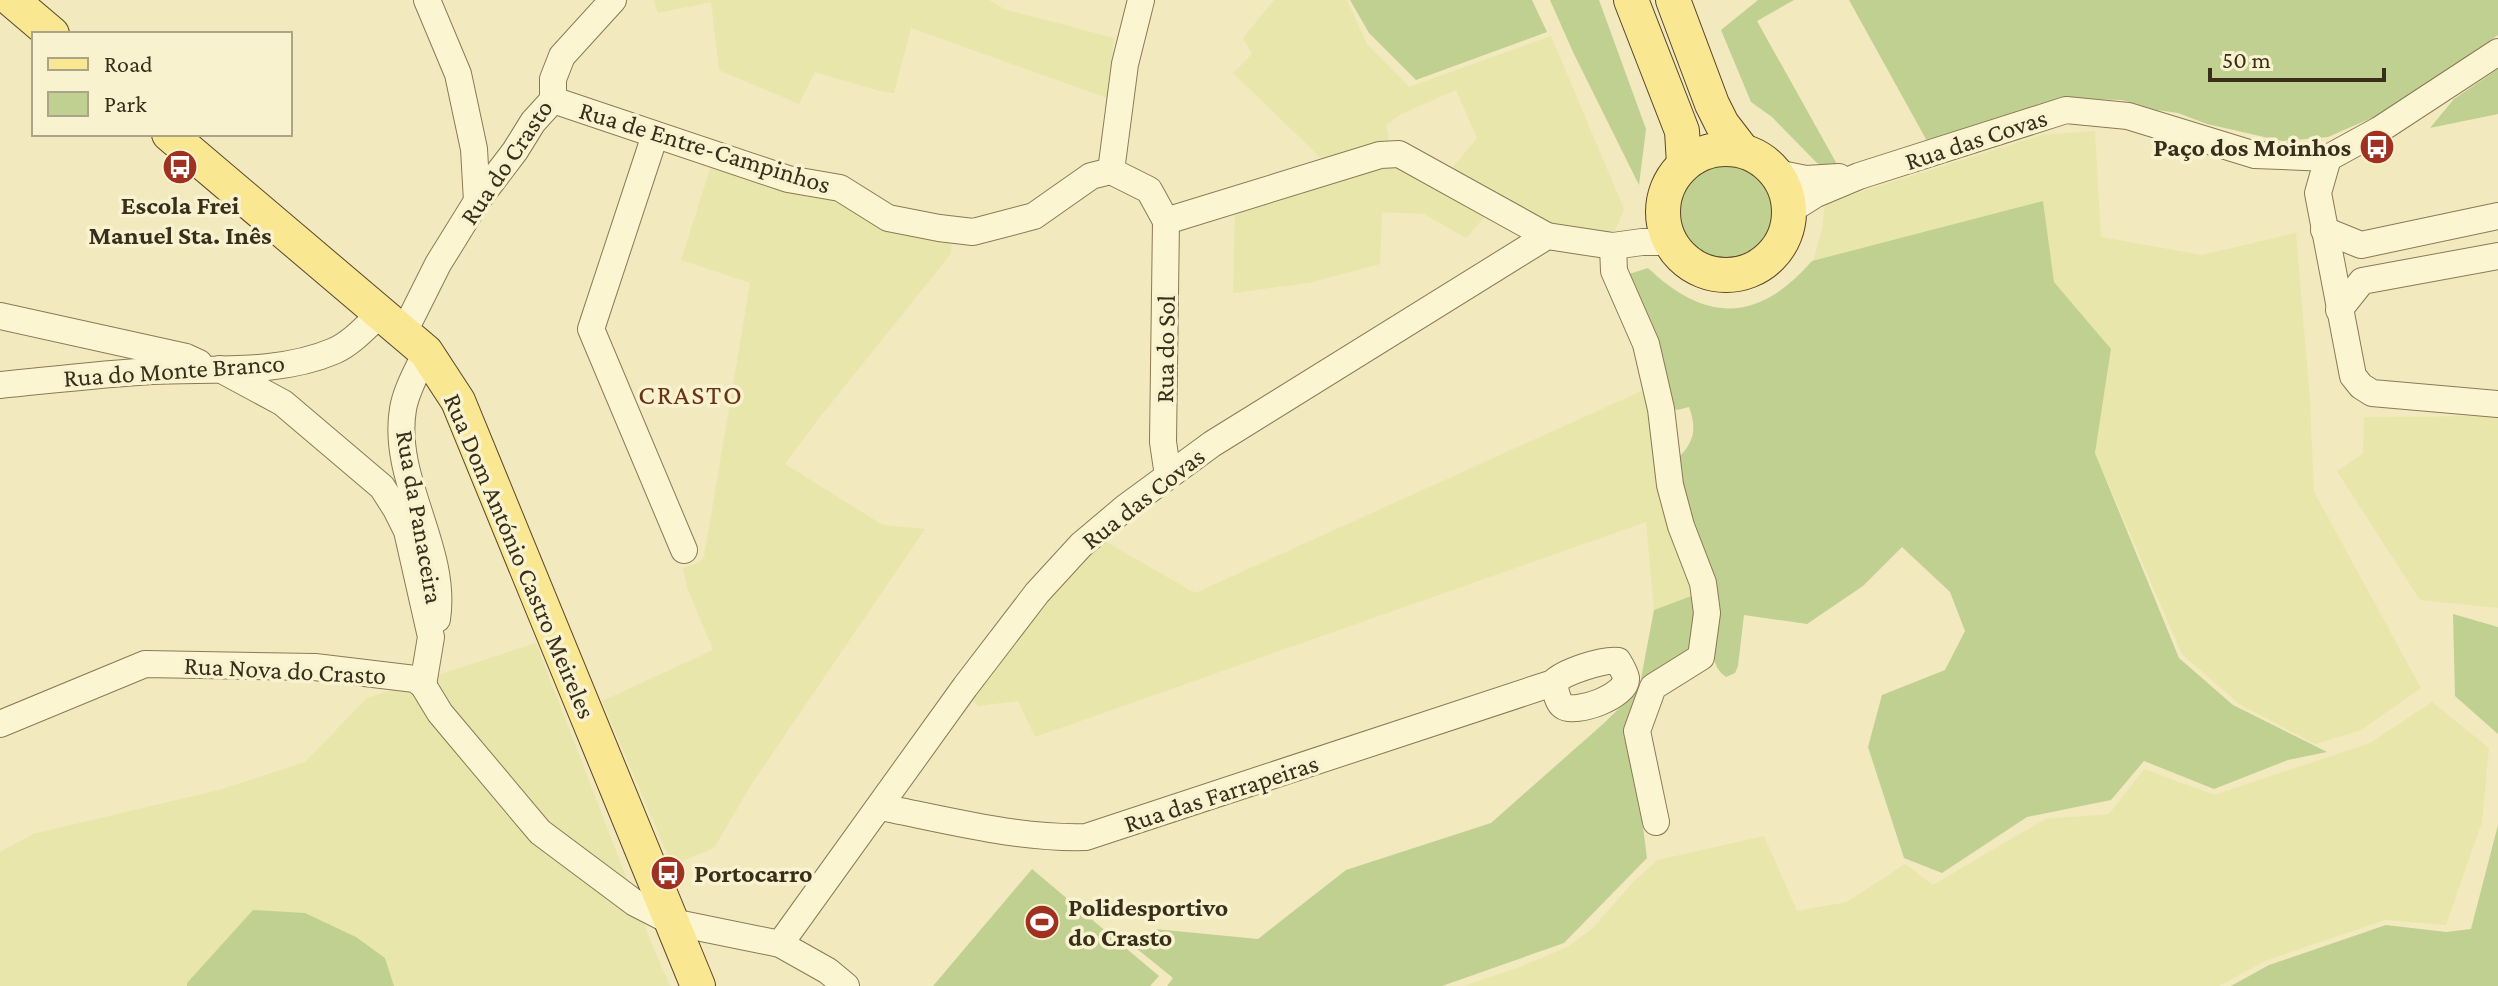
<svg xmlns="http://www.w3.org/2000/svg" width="2498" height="986" viewBox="0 0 2498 986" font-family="'Crimson Pro',serif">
<rect width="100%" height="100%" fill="#f2e9be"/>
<g fill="#e8e6aa">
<path d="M653,0h336l15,9 110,29 -7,60 -196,-70 -17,65 -14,-2 -65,-19 -16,32 -80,-34 -8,-68 -53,11z"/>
<path d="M1274,0h73l20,44 42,43 142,-51 73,173 -10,24 -42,-1 -45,-18 -79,-41 29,-35 -21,-48 -55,24 -15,11 4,21 -67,14 -90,-87 19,-19 -9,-16z"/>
<path d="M2095,131l6,106 101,18 94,-22 14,167 4,92 107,196 -60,42 -46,14 -76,-40 -57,-50 -87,-201 16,-104 -57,-67 -11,-81 -230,60 9,-31 3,-27 217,-68z"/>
<path d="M718,165l121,29 114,43 -3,18 -134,167 -31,42 98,61 42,4 -174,256 -37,63 -42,17 -70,-164 111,-51 -26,-63 -4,-19 15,-5 6,-6 46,-274 -69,-23 29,-91z"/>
<path d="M1402,165l85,49 -21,24 -42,-24 -42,-2 -2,52 -72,19 -75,10 2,-83 120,-40z"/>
<path d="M1646,389l26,147 22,59 -40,15 -8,-88 -611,215 -17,-36 -40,5 -5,-6 81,-112 49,-48 92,53z"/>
<path d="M2498,416v192l-78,-8 -83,-129 26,-17 1,-37z"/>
<path d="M536,643l117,304 17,39h-276l-9,-28 -132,-48 -66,73v3h-187v-134l33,-18 186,-44 86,-28 62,-64z"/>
<path d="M2432,702l57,46 -7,74 -36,103 -61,-5 -120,41 -46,25h-756l57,-19 47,-20 26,-19 42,-48 23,-20 106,-24 33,75 50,-9 58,-38 28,21 112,-66 64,-5 35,-45 70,26 156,-52z"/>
</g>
<g fill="#c0d091">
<path d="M1350,0h182l15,32 -131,48 -47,-47z"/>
<path d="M1550,0h49l47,129 -7,56 -66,-133z"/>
<path d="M1758,0h36l-37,21 81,145 -8,3 -13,-6 -45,-46 -21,-15 -30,-72z"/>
<path d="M1849,0h649v35l-115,78 -55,24 -46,4 -75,-17 -29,-11 -21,-3 -35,-10 -42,-1 -153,42z"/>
<path d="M2498,69v45l-68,14 24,-29z"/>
<circle cx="1726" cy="212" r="49"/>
<path d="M2043,201l11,81 57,67 -16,104 84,205 54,47 94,47 -39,8 -74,29 -70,-28 -33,39 -84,17 -85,56 -38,-15 -36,-111 14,-52 63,-25 20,-39 -15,-39 -48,-45 -39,39 -56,38 -63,-9 -6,51 -3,7 -9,4c-12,-9 -12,-17 -13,-32l-38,-184c18,-17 23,-30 14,-54l-12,3 -6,-4 -42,-132 19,-6c58,55 110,55 164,-7z"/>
<path d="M1694,595l1,47 -65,84 17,132 -83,85 -122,43h-275l6,-8 -37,-30 19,-19 103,10 88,-69 145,-47 112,-99 36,-35 15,-79z"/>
<path d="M2453,614l45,13v107l-43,-38z"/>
<path d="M2498,825v161h-267l38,-21 117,-40 60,7 25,-3z"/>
<path d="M1032,869l127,107 -9,10h-217z"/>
<path d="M253,910l52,3 51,24 29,21 9,28h-207v-3z"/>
</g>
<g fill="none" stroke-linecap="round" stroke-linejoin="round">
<defs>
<g id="minor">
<path d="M427,0l31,74 16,75 3,52"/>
<path d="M553,100l235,79 52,9 48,30 51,10 34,4 61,-16 57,-40 20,-5 38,19 17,31 214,-66 19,-1 148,82"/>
<path d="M655,135l-64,194 93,221"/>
<path d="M2328,158l-10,35 35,183 8,10 11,7 126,11"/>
<path d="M2328,158l51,-28 119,-78"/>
<path d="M1111,171l14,-107 16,-64"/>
<path d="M1776,173l30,6 33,-2"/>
<path d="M1789,211l27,-17 43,-18 207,-66 62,6 127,39 73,3"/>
<path d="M1166,221l-3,221 5,34"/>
<path d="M2324,230l37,15 137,-29"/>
<path d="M1613,246l1,25 32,73 15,65 9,76 11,41 22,57 4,30 -6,44 -48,30 -16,44 19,91"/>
<path d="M2339,310l23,-29 136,-25"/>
<path d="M0,316l186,41 13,6"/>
<path d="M404,332l34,-68 39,-63 38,-50 18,-29 20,-22v-21l9,-23 51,-56"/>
<path d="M426,352c-8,18 -20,38 -23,57 -12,71 45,139 34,210"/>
<path d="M220,369l63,34 99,84 14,22 11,22 24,106 -8,48"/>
<path d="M0,385c51,-5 101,-11 152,-14 59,-3 126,4 182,-20 18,-8 33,-25 47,-38"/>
<path d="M0,724l145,-60 170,3 100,12 8,6 17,28 100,119 95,71 37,19 108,22 48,27 18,15"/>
<path d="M880,807c68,13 137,32 206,30l467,-154c10,-11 50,-24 65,-22 3,5 7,12 8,17 2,18 -51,37 -63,28 -6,-4 -7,-16 -10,-23"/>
<path d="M780,944l185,-257 72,-94 44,-48 45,-38 86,-63 335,-208 66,10 29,-4h27"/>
</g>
<g id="major">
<path d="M12,0l40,34"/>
<path d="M1631,0l51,131 2,33"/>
<path d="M1673,0l39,104 10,20 20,26"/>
<path d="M169,134l257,218 32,49 240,585"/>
<circle cx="1726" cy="212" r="63"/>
</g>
</defs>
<use href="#minor" stroke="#8b7955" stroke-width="28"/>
<use href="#major" stroke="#58462a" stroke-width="36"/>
<use href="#minor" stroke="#fcf5d2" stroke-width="26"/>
<use href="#major" stroke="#f9e791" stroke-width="34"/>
</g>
<defs>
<symbol id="bus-disc" viewBox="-11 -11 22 22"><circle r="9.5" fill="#a03020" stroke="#f8f2ce"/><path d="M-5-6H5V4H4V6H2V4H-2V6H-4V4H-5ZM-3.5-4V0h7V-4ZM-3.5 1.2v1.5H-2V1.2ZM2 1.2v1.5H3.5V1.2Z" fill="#fff"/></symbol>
<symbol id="stadium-disc" viewBox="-11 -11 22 22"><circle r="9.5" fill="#a03020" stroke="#f8f2ce"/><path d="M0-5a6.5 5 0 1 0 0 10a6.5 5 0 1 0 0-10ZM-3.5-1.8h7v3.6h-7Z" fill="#fff"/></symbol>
</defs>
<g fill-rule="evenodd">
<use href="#bus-disc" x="2357" y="127" width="40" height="40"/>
<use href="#bus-disc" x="160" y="147" width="40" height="40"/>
<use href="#bus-disc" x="648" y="853" width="40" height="40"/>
<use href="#stadium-disc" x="1022" y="902" width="40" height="40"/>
</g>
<g text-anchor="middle" stroke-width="7" stroke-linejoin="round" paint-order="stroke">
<g font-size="26" fill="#392e1b" stroke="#f8f2ce">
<text transform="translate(1976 139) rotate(-18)" y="9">Rua das Covas</text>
<text transform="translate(705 147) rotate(17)" y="9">Rua de Entre-Campinhos</text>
<text transform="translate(506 162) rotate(-56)" y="9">Rua do Crasto</text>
<text transform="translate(1165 349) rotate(-89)" y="9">Rua do Sol</text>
<text transform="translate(174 370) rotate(-4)" y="9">Rua do Monte Branco</text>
<text transform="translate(1143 498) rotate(-38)" y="9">Rua das Covas</text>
<text transform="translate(420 517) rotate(80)" y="9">Rua da Panaceira</text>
<text transform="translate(520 556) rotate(67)" y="9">Rua Dom António Castro Meireles</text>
<text transform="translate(285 670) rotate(3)" y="9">Rua Nova do Crasto</text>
<text transform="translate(1221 793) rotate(-18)" y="9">Rua das Farrapeiras</text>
</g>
<g font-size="26" font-weight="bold" fill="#392e1b" stroke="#f8f2ce" text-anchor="start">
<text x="2351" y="156" text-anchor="end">Paço dos Moinhos</text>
<text x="180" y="214" text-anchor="middle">Escola Frei<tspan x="180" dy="30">Manuel Sta. Inês</tspan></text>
<text x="694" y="882">Portocarro</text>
<text x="1068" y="916">Polidesportivo<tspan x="1068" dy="30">do Crasto</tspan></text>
</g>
<g font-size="28" letter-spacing="2" fill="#6a3317" stroke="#f8f2ce">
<text x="691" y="404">CRASTO</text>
</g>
</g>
<rect x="32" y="32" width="260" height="104" fill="#f8f2ce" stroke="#aca486" stroke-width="2"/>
<rect x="48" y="58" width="40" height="12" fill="#f9e791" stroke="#aca486" stroke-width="2"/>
<text x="104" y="72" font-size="24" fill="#392e1b">Road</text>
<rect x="48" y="92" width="40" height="24" fill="#c0d091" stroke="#aca486" stroke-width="2"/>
<text x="104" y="112" font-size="24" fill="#392e1b">Park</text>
<path d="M2210 68v12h174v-12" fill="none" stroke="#392e1b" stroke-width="4"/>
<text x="2222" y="68" font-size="24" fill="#392e1b" stroke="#f8f2ce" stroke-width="6" paint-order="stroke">50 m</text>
</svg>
